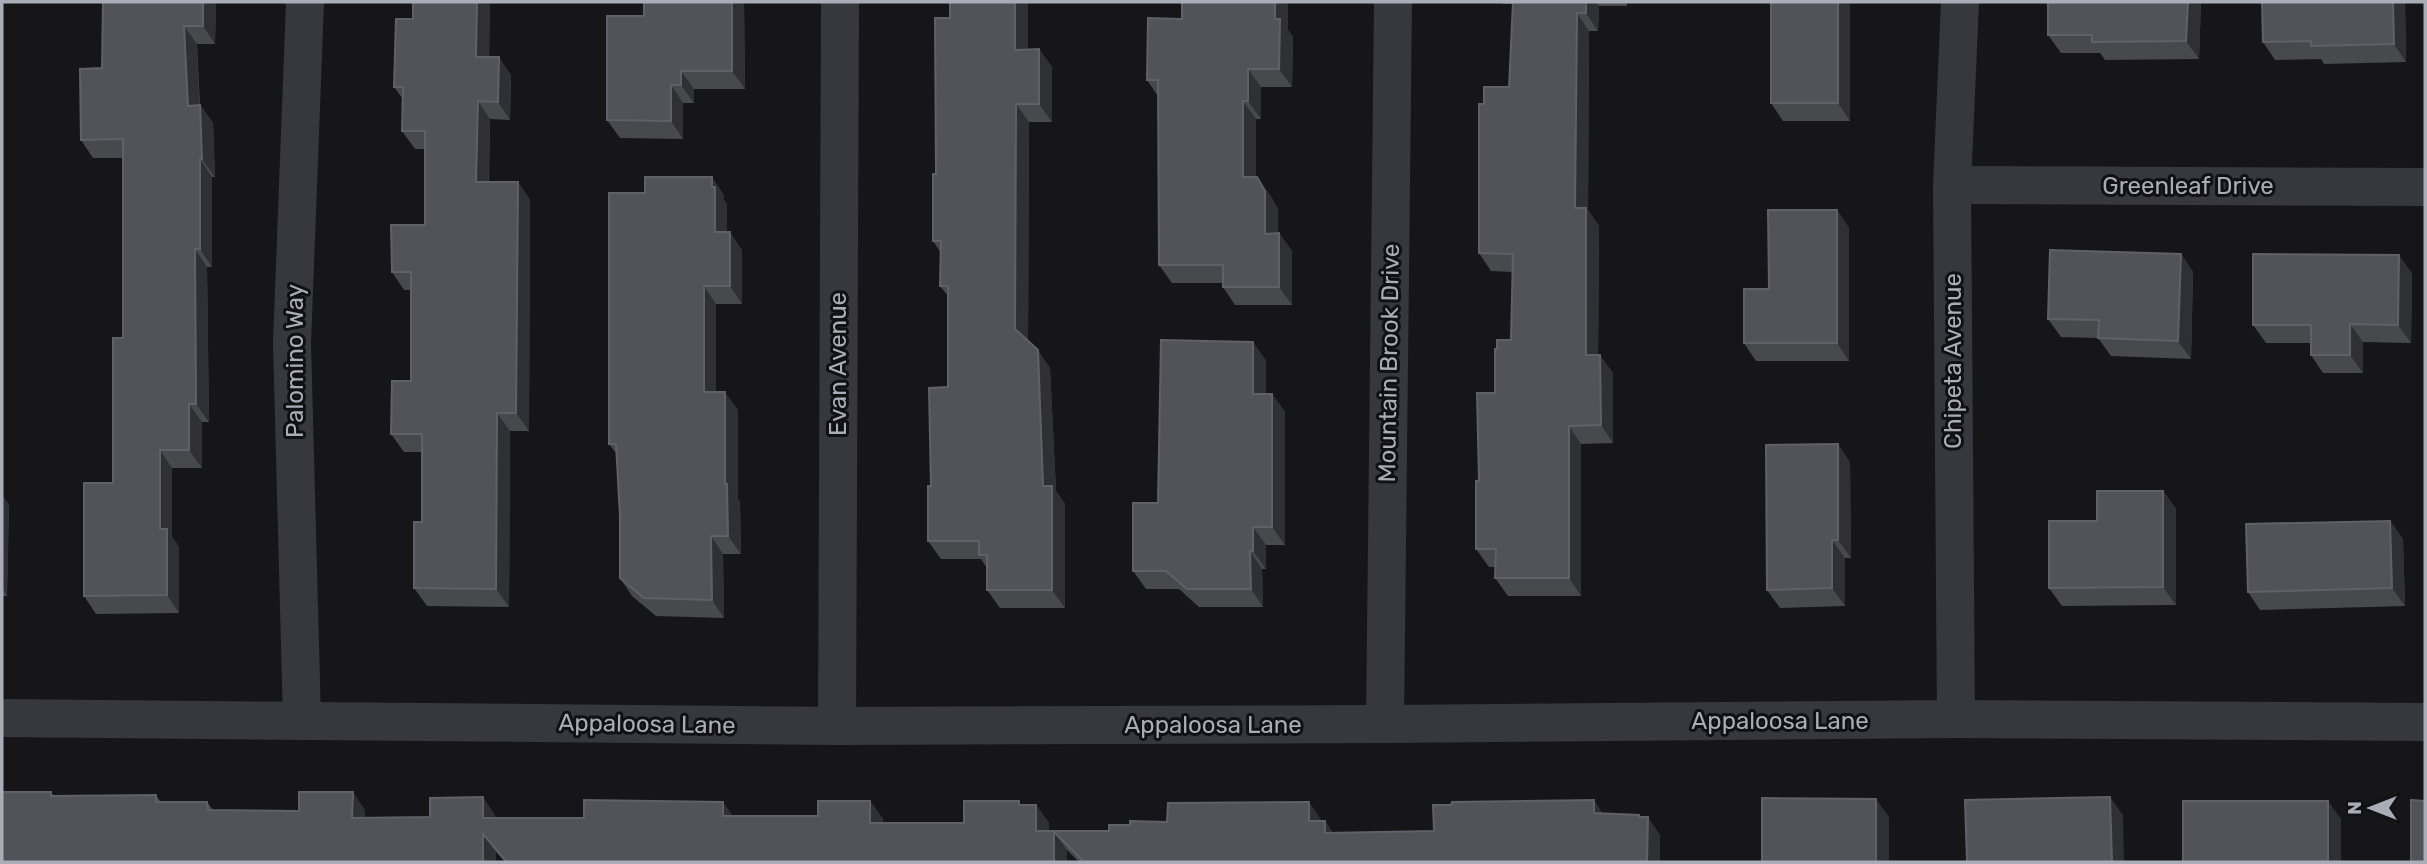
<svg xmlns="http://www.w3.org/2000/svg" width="2427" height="864" viewBox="0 0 2427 864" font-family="Rubik,sans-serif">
<rect width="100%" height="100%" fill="#161618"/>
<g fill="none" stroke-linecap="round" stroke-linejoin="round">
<g stroke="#37383d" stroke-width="38">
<path d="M1952,185l473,2"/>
<path d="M2,718l835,8 548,-2 571,-5 469,3"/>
<path d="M1956,719l-4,-534 8,-183"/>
<path d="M302,720l-10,-377 13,-341"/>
<path d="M1385,724l8,-722"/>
<path d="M837,726l3,-724"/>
</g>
</g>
<g fill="#47494d">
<path d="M216,2l-1,42h-18l3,61 13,18 2,54h-3v90h-5l2,155h-7v46h-30v69l7,10v66l-83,1 -12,-18 29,-113 10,-145v-180h-30l-12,-18 21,-72z"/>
<path d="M490,2l-1,55 22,18 -1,45 -20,-1 -1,63h29l12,18 -1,231h-19l-1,176 -82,-1 -13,-18 8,-66v-70h-18l-13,-18 20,-53v-91h-7l-12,-18 33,-47v-76h-10l-13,-18 1,-32 -9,-12 19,-68z"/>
<path d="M744,2l1,87h-51v14h-11v36l-63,-1 -13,-18 37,-104z"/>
<path d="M1028,2v48l11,-1 13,18v55h-23l-1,219 22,27 6,123 9,13v104h-65l-13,-18v-22l-6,-9h-40l-13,-18 3,-55 17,-99v-91l-8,-10 1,-33 -8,-12 3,-67 14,-156z"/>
<path d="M1288,2v28l5,7 -1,50h-31v32h-5v58l14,18 8,14v24h1l13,18v54h-57l-12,-18v-4h-51l-13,-18 -1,-169 -11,-16 35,-61z"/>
<path d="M1502,2h125v4h-28l-1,25h-9l-1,179 11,16 -1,129 15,18v70l-32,1v152h-73l-13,-18 1,-11h-7l-13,-18 3,-68 16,-88 2,-44 14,-9 2,-68 -22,-1 -12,-18 5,-149 25,-17 4,-83h-10z"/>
<path d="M1850,2v119h-67l-12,-18z"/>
<path d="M2201,2l-2,57 -94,1 -5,-7h-39l-13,-18z"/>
<path d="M2262,2h143l1,60 -82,2 -3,-5 -46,1 -12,-18z"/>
<path d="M724,195v5l3,5v27l15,18v54h-26v88l22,18v89l2,3 1,52h-18l1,64 -68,-2 -24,-20 -12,-18v-62l-4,-63 -7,-9z"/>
<path d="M1837,210l12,18v133h-93l-12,-18 25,-54z"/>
<path d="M2181,254l12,18 -2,87 -80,-3 -13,-18 -37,-1 -13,-18z"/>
<path d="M2412,273l-1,70 -48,-1v31h-40l-12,-18v-12h-45l-13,-18z"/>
<path d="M1266,360v34h6l13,18v133h-19v24h-4l1,38h-64l-20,-18h-33l-13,-18 25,-68z"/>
<path d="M1850,462l1,96h-6v48l-65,2 -13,-18z"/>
<path d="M2163,491l13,18v96l-114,1 -13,-18 48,-67z"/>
<path d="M2,495l7,10 -2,91h-5z"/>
<path d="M2390,521l13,18 2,67 -145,4 -12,-18z"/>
<path d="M51,792l3,4 102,-1 5,7h46l6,8 86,1 66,-1v8l130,-3v3l323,-2 52,-15 13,18v4h81l57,-18h15l13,18v8h60l21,-6 37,-3 142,-20 12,19h4l8,12 101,-2 169,-17 38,3 19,18v27h-581l-12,-12v12h-562l-9,-10 -494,10z"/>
</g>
<g fill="#2f3033">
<path d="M203,2h13l-1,42 -12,-18z"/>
<path d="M477,2h13l-1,73 -13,-18z"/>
<path d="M732,2h12l1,87 -13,-18z"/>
<path d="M1015,2h13v66l-13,-18z"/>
<path d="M1275,2h13v28l5,7 -1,50 -13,-18 -4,-50z"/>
<path d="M1586,2h10l3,4 -1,25 -12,-18z"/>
<path d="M1838,2h12v119l-12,-18z"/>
<path d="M2188,2h13l-2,57 -13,-18z"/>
<path d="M2393,2h12l1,60 -12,-18z"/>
<path d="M1577,13l12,18 -1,179 11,16 -1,147 -12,-18 -11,-147z"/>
<path d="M184,26l13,18 3,80 -12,-18z"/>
<path d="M1039,49l13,18v55l-13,-18z"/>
<path d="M499,57l12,18 -1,45 -12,-18z"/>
<path d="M1248,69l13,18v32l-13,-18z"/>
<path d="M681,71l13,18v14l-13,-18z"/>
<path d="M671,85l12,18v36l-12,-18z"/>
<path d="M478,101l12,18 -2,81 -12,-18z"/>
<path d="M1243,101l13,18v76l-13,-18z"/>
<path d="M1016,104l13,18 -1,225 -13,-18z"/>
<path d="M200,105l13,18 2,54 -13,-18z"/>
<path d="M200,159l12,18v90l-12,-18z"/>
<path d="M712,177l12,18v5l3,5v45l-12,-18z"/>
<path d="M1257,177l13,18 8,14v43l-13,-18z"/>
<path d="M518,182l12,18 -1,231 -13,-18z"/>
<path d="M1837,210l12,18v133l-12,-18z"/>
<path d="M730,232l12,18v54l-12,-18z"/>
<path d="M1279,233l13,18v54l-13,-18z"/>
<path d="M195,249l12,18 2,155 -13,-18z"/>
<path d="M2181,254l12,18 -2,87 -13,-18z"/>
<path d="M2399,255l13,18 -1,70 -13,-18z"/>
<path d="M704,286l12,18v106l-12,-18z"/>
<path d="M2350,324l13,18v31l-13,-18z"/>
<path d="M1253,342l13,18v52l-13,-18z"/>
<path d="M1038,350l12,18 6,123 9,13v104l-13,-18 -9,-104z"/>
<path d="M1600,355l13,18v70l-12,-18z"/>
<path d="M725,392l13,18v89l2,3 1,52 -13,-18 -3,-52z"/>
<path d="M1272,394l13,18v133l-13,-18z"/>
<path d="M189,404l13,18v46l-13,-18z"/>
<path d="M497,413l13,18 -1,176 -13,-18z"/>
<path d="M1569,426l12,18v152l-12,-18z"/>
<path d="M1838,444l12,18 1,96 -13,-18z"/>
<path d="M160,450l12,18v69l7,10v66l-12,-18 -7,-66z"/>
<path d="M2163,491l13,18v96l-13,-18z"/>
<path d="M2,495l7,10 -2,91 -5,-8z"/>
<path d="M2390,521l13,18 2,67 -13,-18z"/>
<path d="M1253,527l13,18v24l-13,-18z"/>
<path d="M711,536l12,18 1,64 -12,-18z"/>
<path d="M1832,540l13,18v48l-13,-18z"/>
<path d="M1250,551l12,18 1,38 -12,-18z"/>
<path d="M353,792l12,18v26l-13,-18z"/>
<path d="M483,797l12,18v21l-12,-18z"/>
<path d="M2110,797l13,18 1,47h-12z"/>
<path d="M1876,799l13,18v45h-13z"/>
<path d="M1594,800l12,18 -12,-5z"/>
<path d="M870,801l13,18 -1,22 -12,-18z"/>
<path d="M2328,801l13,18v43h-13z"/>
<path d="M723,802l13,18 -13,-4z"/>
<path d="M1309,802l12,18v19l-12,-18z"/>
<path d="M1036,805l13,18v26l-13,-18z"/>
<path d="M1639,815l9,12v-10l12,18v27h-13z"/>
<path d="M1325,821l12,18 -12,-6z"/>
<path d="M1054,832l13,18v12h-13z"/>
<path d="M483,834l13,18v10h-13z"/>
</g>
<g fill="#525359" stroke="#5f6168" stroke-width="2">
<path d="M103,2h100v24h-19l4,80 12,-1 2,54h-2v90h-5l1,155h-7v46h-29v79h7v66l-83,1v-113h29v-145h10v-199l-42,1 -1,-71 22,-1z"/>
<path d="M413,2h64l-1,55h23l-1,45 -20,-1 -2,81h42l-2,231h-19l-1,176 -82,-1v-66h8v-88h-31l1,-53h19v-109h-19l-1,-47h34v-94h-23l1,-44h-9l2,-68h17z"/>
<path d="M644,2h88v69h-51v14h-10v36l-64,-1v-104h37z"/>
<path d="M950,2h65v48l24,-1v55h-23l-1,225 23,21 5,136h9v104h-65v-35h-8v-14h-51v-55h3l-2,-98 19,-1v-101h-8l1,-45h-8v-67h3l-1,-156h15z"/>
<path d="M1182,2h93v17h5l-1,50h-31v32h-5v76h14l8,14v43l14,-1v54h-56v-22h-64l-1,-185h-11l1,-62 34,1z"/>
<path d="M1513,2h73v11h-9l-2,195h11v147h14l1,70 -32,1v152h-74l1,-29h-20v-68h3l-2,-88h18v-44h2v-9h14l2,-86 -34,-1v-149h5v-17h25z"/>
<rect x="1771" y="2" width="67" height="101"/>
<path d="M2048,2h140l-2,39 -94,1v-7h-44z"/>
<path d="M2262,2h131l1,42 -83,2v-5l-48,1z"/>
<path d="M645,177h67v10h3v45h15v54h-26v106h21v92h2l1,52h-17l1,64 -68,-2 -24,-20v-62l-4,-72h-7v-251h36z"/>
<path d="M1768,210h69v133h-93v-54h25z"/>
<path d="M2050,250l131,4 -3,87 -80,-3 1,-18 -51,-1z"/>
<path d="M2253,254l146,1 -1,70 -48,-1v31h-39v-30h-58z"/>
<path d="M1161,340l92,2v52h19v133h-19v24h-3l1,38h-64l-21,-18h-33v-68h25z"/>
<path d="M1838,444v96h-6v48l-65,2 -1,-145z"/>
<path d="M2097,491h66v96l-114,1v-67h48z"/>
<path d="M2390,521l2,67 -144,4 -2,-68z"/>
<path d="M2,792h49v4l105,-1v7h51l1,8 91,1v-19h54l-1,26 78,-1v-19l53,-1v21h101v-18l139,2v14h95v-15h52v22h94v-22h55v4h17v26h73v-6h21v-4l37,1 1,-19 141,-1v19h16v12l109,-2 -1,-26h18l1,-3 142,-2v13l45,2v2h9l-1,45h-563l-30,-30v30h-547l-24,-28v28h-481z"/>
<path d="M2110,797l2,65h-145l-2,-62z"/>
<path d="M1762,798l114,1v63h-114z"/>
<path d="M2411,800l14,1v61h-14z"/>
<rect x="2183" y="801" width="145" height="61"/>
</g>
<g text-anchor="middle" stroke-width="6" stroke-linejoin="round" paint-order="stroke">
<g font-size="24" fill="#a8adb8" stroke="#111113">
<text x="2188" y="194">Greenleaf Drive</text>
<text transform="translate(295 361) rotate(-90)" y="8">Palomino Way</text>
<text transform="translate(1953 361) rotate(-90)" y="8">Chipeta Avenue</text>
<text transform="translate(1389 363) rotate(-89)" y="8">Mountain Brook Drive</text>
<text transform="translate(838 364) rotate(-90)" y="8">Evan Avenue</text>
<text x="1780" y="729">Appaloosa Lane</text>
<text transform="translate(647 724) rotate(1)" y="8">Appaloosa Lane</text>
<text x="1213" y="733">Appaloosa Lane</text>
</g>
</g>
<rect width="2427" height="864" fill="none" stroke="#a8adb8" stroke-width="7"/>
<g transform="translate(2371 808) rotate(270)" stroke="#111113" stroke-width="5" paint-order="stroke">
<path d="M0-5L12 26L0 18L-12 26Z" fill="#a8adb8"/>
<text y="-10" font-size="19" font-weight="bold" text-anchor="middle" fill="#a8adb8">N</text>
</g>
</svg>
